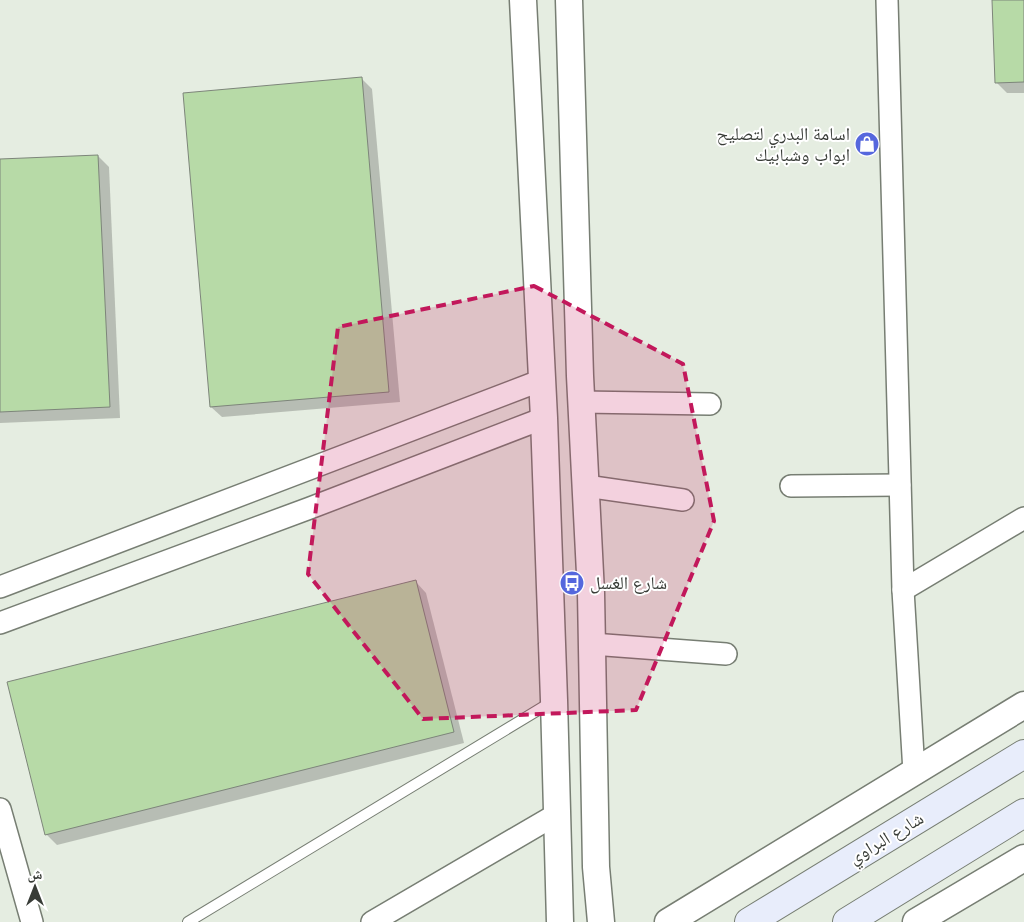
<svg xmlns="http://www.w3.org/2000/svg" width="1024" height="922" viewBox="0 0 1024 922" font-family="'Noto Sans','Noto Naskh Arabic',sans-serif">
<rect width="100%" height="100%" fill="#e5ede1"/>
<g fill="#0003">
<path d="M994,0h30v93h-17l-11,-11z"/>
<path d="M362,79l10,10 28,313 -178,15 -11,-10z"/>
<path d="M98,156l11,11 11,251 -120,5v-262z"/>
<path d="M416,582l10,11 38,150 -407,102 -11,-11z"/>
</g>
<g fill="#b7daa7" stroke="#7d857a">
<path d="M992,0h32v82l-29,1z"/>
<path d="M362,77l27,315 -179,15 -27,-314z"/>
<path d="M98,155l12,252 -110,5v-253z"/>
<path d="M416,580l38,152 -409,103 -38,-153z"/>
</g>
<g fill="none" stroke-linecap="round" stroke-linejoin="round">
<defs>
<path id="service" d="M188,922l365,-221"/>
<g id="minor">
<path d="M887,0l16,590 11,182"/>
<path d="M581,402l129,2"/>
<path d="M586,486l97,14"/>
<path d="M791,486l109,-1"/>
<path d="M0,587l542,-207"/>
<path d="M903,590l121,-72"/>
<path d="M0,623l310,-115 234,-90"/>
<path d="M592,644l134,10"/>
<path d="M0,809l32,113"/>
<path d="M372,922l185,-108"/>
</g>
<g id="tertiary">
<path d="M523,0l21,418 10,282 6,222"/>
<path d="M569,0l11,376 11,217 5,274 5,55"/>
<path d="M668,922l356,-217"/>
<path d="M916,922l108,-64"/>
</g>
<g id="secondary">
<path d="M749,922l275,-168"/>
<path d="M847,922l177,-109"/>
</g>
</defs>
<use href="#service" stroke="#777e73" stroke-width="12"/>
<use href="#minor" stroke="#777e73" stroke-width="24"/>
<use href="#tertiary" stroke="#777e73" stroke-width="29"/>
<use href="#secondary" stroke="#777e73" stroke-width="30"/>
<use href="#service" stroke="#fff" stroke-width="10"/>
<use href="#minor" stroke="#fff" stroke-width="21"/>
<use href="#tertiary" stroke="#fff" stroke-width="26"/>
<use href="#secondary" stroke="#e8edfb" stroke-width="28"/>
</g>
<path fill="#c2185b" fill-opacity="0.2" stroke="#c2185b" stroke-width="4" stroke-dasharray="10 6" stroke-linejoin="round" d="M534,286l149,78 31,157 -78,189 -213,9 -115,-145 30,-247z"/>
<defs>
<symbol id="shop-disc" viewBox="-11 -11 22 22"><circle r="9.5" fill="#5567dd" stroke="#fff"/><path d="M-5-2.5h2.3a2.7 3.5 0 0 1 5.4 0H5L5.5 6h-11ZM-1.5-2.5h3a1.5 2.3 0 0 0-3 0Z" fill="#fff"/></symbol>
<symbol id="bus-disc" viewBox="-11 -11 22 22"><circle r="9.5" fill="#5567dd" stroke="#fff"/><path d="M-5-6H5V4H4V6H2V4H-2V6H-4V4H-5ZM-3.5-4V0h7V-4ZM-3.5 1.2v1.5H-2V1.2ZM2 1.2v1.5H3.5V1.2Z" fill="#fff"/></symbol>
</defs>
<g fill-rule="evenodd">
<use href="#shop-disc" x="853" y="130" width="28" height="28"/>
<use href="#bus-disc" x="558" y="569" width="28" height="28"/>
</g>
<g text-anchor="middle" stroke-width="4" stroke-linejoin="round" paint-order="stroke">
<g font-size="18" fill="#383c37" stroke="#fff" text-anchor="end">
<text x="850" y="140">اسامة البدري لتصليح<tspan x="850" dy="21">ابواب وشبابيك</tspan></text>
<text x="590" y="589" text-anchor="start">شارع الغسل</text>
</g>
<g font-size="18" fill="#383c37" stroke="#fff">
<text transform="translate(886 838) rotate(-31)" y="6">شارع البراوي</text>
</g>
</g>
<g transform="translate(35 887)" stroke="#ffffff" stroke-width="4" paint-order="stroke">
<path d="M0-4L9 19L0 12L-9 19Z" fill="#383c37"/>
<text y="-8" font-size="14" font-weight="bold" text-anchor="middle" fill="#383c37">ش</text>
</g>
</svg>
